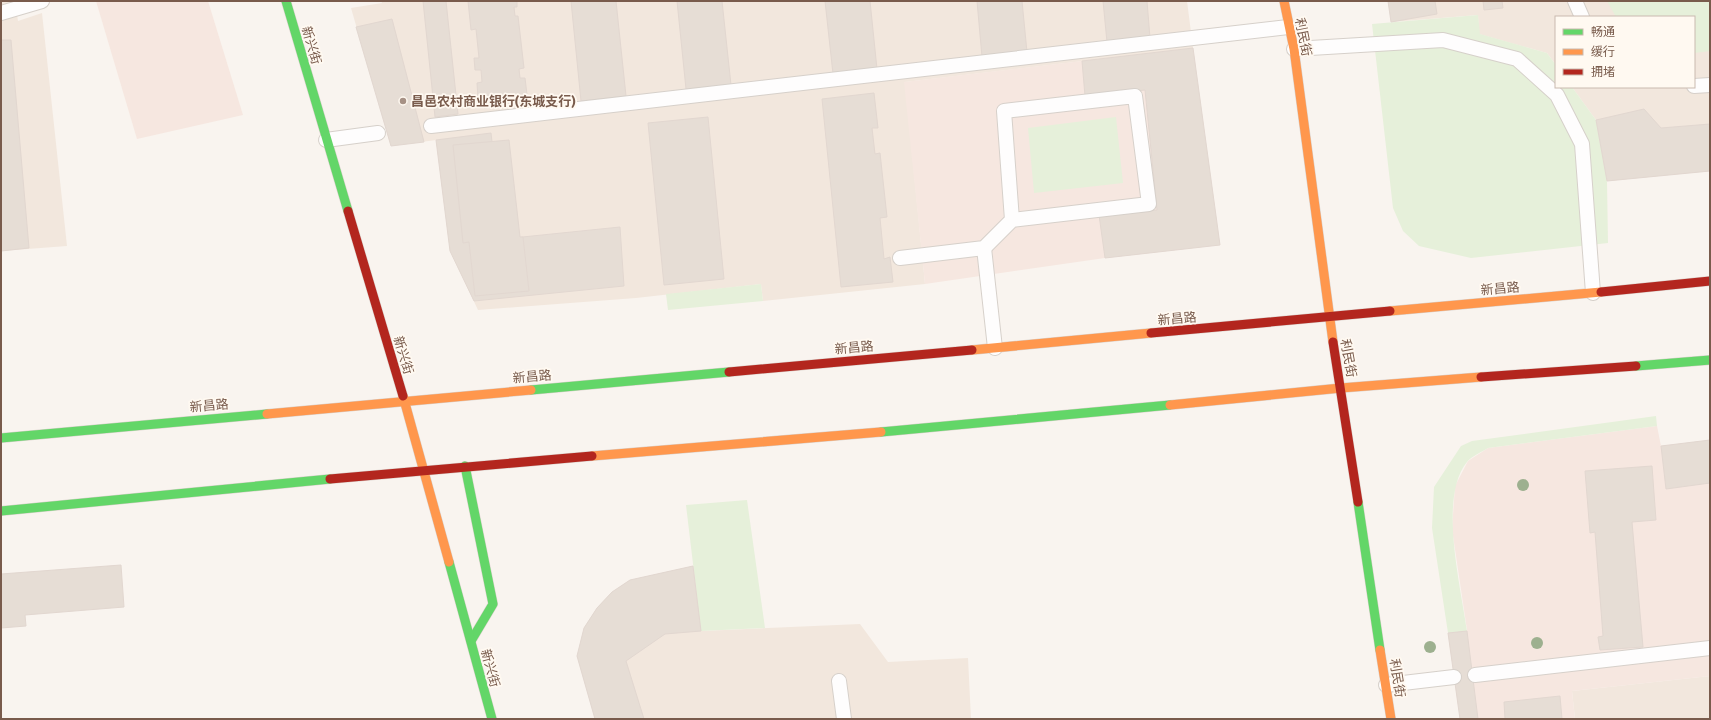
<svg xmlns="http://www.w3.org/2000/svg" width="1711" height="720" viewBox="0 0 1711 720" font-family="'Fira Sans','Noto Sans SC',sans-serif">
<rect width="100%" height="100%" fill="#f9f4ef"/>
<g fill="#f2e7dd">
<path d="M1,1h14l3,20 24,-8 25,233 -66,5z"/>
<path d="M381,1h806l6,47 -288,34 20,202 -162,17 -2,-17 -125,14 -158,12 -28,-59 -14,-111 -45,6 -40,-138 31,-5z"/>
<path d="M1388,1h322v170l-103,10 -11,-61 -24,-33h122v-70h-138v48l-9,-12 -68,-19 -1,-19 -87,7z"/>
<path d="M693,566l9,65 158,-7 28,38 80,-4 3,61h-376l-18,-63 7,-28 13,-20 15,-16 18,-12z"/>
<path d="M1710,676v43h-135l-3,-28z"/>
</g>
<g fill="#f6e7e0">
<path d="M96,1h112l35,114 -106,24z"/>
<path d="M1193,48l27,197 -115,13 -180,26 -21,-202z"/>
<path d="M1657,426l4,20 49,-6v236l-138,15 3,28h-115l-12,-86 19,-3 -15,-101 3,-43 13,-25 20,-13z"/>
</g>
<g fill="#e6f0da">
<path d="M1607,1h103v50l-16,2v-36h-78z"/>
<path d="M1478,15l2,19 67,19 9,12v22h16l24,33 11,61 1,62 -137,15 -52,-12 -16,-15 -10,-23 -21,-184z"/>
<path d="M1116,117l7,66 -89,10 -6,-65z"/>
<path d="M761,284l2,17 -95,9 -2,-16z"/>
<path d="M1656,416l1,10 -169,22c-6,4 -16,8 -21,14 -29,35 -6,125 0,169l-19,2 -16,-105 2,-41 27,-41 11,-5z"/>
<path d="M747,500l18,128 -64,3 -15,-126z"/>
</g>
<g fill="#e6ddd5" stroke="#e2d7d0">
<path d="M423,1h23l12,113 -23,3z"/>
<path d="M468,1h49v6h-3l1,9h3l6,52 -5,1 1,9h5l3,25 -44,5 -1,-10h-5l-1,-15 5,-1 -1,-12h-6l-1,-12h5l-3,-29 -5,1z"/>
<path d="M571,1h45l10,95 -45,5z"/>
<path d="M677,1h45l9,84 -45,4z"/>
<path d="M825,1h45l7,68 -44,5z"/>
<path d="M977,1h45l5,51 -45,5z"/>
<path d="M1103,1h44l3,37 -43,4z"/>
<path d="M1388,1h47l2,13 -46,8z"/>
<path d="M1483,1h19l1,7 -19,2z"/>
<path d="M392,19l32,123 -33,4 -35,-119z"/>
<path d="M1,40h10l18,208 -28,3z"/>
<path d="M1193,48l27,197 -115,13 -6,-43 58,-5 -12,-120 -60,6 -3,-35z"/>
<path d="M874,93l4,35h-6l3,26 5,-1 7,64 -7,1 4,41 6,-2 3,25 -52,5 -19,-188z"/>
<path d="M1644,109l17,19 49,-4v47l-103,10 -11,-61z"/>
<path d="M708,117l16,162 -60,6 -16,-162z"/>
<path d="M491,133l12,106 117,-12 4,59 -150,15 -24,-50 -14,-111z"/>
<path d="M509,140l11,97h3l6,54 -54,5 -6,-54 -6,1 -10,-98z"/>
<path d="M1710,440v43l-44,6 -5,-43z"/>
<path d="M1652,466l4,54 -24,2 11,125 -43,3 -2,-13 5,-1 -8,-104 -5,1 -5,-62z"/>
<path d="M121,565l3,42 -99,8 1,11 -25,2v-54z"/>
<path d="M693,566l8,65 -36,3 -39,27 18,58h-49l-18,-63 7,-28 13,-20 15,-16 18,-12z"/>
<path d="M1467,631l11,88h-18l-12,-86z"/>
<path d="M1560,696l2,23h-57l-1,-17z"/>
</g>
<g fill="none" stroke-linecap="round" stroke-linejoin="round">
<defs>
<g id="lane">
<path d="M1575,1l7,16"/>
<path d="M1,13l41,-12"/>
<path d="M1294,49l149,-9 74,19 40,36 25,49 11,149"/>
<path d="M1694,86l16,-1"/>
<path d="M431,126l857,-99"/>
<path d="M326,140l52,-7"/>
<path d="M984,248l11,100"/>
<path d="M900,258l84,-10 28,-28 137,-16 -14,-108 -131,15 8,109"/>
<path d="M1475,675l235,-27"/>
<path d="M839,681l5,38"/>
<path d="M1386,685l68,-8"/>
</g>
<g id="fast">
<path d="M286,1l62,210"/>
<path d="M1636,366l74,-6"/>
<path d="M531,390l198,-18"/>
<path d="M881,432l289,-27"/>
<path d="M1,438l266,-24"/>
<path d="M465,466l28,138 -22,37"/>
<path d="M1358,502l22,148"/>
<path d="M1,511l329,-32"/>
<path d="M449,562l43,157"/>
</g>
<g id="slow">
<path d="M1284,1l10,48 39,293"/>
<path d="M1390,311l211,-19"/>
<path d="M972,350l179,-17"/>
<path d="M403,396l46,166"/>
<path d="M1170,405l171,-17 140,-11"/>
<path d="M267,414l264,-24"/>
<path d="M592,456l289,-24"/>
<path d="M1380,650l11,69"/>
</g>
<g id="jam">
<path d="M348,211l55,185"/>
<path d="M1601,292l109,-11"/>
<path d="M1151,333l239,-22"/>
<path d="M1333,342l25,160"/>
<path d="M729,372l243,-22"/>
<path d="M1481,377l155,-11"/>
<path d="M330,479l262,-23"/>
</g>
</defs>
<use href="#lane" stroke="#d6d0ca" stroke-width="16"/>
<use href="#fast" stroke="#d9d0cb" stroke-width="10"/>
<use href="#slow" stroke="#d9d0cb" stroke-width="10"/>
<use href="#jam" stroke="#d9d0cb" stroke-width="10"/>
<use href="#lane" stroke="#fefdfd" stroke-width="14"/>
<use href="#fast" stroke="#63d668" stroke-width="9"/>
<use href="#slow" stroke="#ff974d" stroke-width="9"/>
<use href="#jam" stroke="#b3261e" stroke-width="9"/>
</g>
<g fill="#9db08f">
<circle cx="1523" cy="485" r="6"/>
<circle cx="1537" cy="643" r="6"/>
<circle cx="1430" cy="647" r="6"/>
</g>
<circle fill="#a69185" stroke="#fff9f1" stroke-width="1.5" cx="403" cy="101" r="4"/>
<g text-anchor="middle" stroke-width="3.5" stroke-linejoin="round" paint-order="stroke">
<g font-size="13" fill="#795b4c" stroke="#fff9f1">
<text transform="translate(1304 37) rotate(79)" y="5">利民街</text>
<text transform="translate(312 45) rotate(74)" y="5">新兴街</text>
<text transform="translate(1500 288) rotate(-5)" y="5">新昌路</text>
<text transform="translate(1177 318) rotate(-5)" y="5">新昌路</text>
<text transform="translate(854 347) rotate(-5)" y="5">新昌路</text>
<text transform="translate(404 355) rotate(73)" y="5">新兴街</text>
<text transform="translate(1349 358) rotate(80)" y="5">利民街</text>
<text transform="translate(532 376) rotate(-5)" y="5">新昌路</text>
<text transform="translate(209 405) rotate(-5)" y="5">新昌路</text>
<text transform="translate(491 668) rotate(75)" y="5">新兴街</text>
<text transform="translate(1398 678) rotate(81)" y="5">利民街</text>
</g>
<g font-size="13" font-weight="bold" fill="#795b4c" stroke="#fff9f1" text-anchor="start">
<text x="411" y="106">昌邑农村商业银行(东城支行)</text>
</g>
</g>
<rect width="1711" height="720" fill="none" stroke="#795b4c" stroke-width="4"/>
<rect x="1555" y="16" width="140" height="72" fill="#fff9f1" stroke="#c9baaf"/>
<rect x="1563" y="29" width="20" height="6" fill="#63d668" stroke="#c9baaf"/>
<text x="1591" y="36" font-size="12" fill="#795b4c">畅通</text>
<rect x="1563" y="49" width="20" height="6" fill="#ff974d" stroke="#c9baaf"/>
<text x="1591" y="56" font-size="12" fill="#795b4c">缓行</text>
<rect x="1563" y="69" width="20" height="6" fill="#b3261e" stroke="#c9baaf"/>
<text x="1591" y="76" font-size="12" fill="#795b4c">拥堵</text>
</svg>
